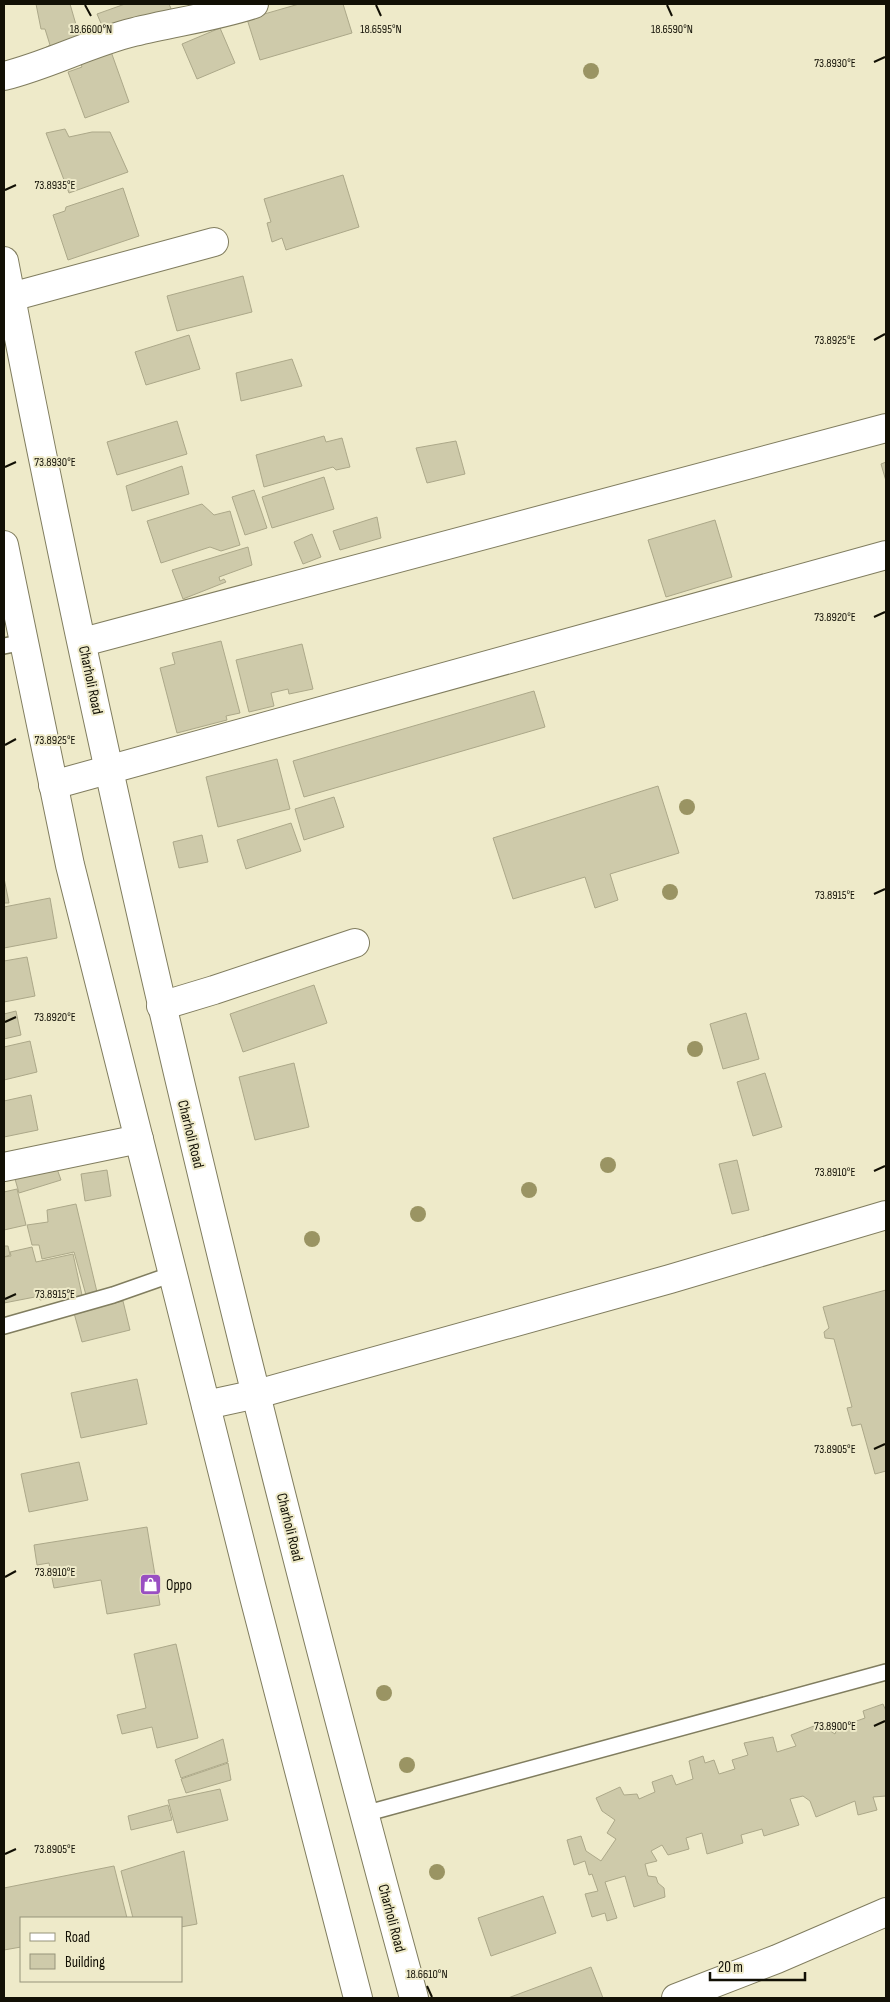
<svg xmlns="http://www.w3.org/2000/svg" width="890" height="2002" viewBox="0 0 890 2002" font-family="'Sofia Sans Condensed',sans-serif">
<rect width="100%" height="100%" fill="#eeeac9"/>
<g fill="#cecaaa" stroke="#aca889">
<path d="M36,4h34l11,38 -31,15 -5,-9 5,-3 -5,-16h-4z"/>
<path d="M125,4h44l4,9 -67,22 -9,-21z"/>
<path d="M299,4h44l9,29 -92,27 -13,-41z"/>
<path d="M220,28l15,35 -38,16 -15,-35z"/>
<path d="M109,46l20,56 -44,16 -17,-46 14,-5 -4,-10z"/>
<path d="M65,129l4,8 23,-5h18l18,40 -59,21 -23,-60z"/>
<path d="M343,175l16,52 -73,23 -4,-12 -10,4 -5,-19 4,-1 -7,-23z"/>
<path d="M123,188l16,48 -71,24 -15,-45 12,-4 1,-4z"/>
<path d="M243,276l9,36 -75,19 -10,-35z"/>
<path d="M189,335l11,34 -54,16 -11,-33z"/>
<path d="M292,359l10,27 -61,15 -5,-28z"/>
<path d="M177,421l10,33 -70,21 -10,-33z"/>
<path d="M324,436l2,6 16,-4 8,29 -14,3 -3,-3 -69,20 -8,-32z"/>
<path d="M456,441l9,33 -38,9 -11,-35z"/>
<path d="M886,462v19l-5,-17z"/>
<path d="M182,466l7,28 -57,17 -6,-25z"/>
<path d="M324,477l10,32 -62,19 -10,-31z"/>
<path d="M254,490l13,38 -22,7 -13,-38z"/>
<path d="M202,504l12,11 16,-4 10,34 -19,6 -11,-4 -49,16 -14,-42z"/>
<path d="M377,517l4,21 -41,12 -7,-19z"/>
<path d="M715,520l17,57 -66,20 -18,-57z"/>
<path d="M312,534l9,23 -18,7 -9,-22z"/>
<path d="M248,547l4,18 -33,12 1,4 4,-2 2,3 -43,17 -11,-29z"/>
<path d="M221,641l19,72 -14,3 1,4 -50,13 -17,-65 15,-4 -3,-11z"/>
<path d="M302,644l11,45 -24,5 -1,-5 -17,4 3,13 -25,6 -13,-52z"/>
<path d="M534,691l11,36 -241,70 -11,-36z"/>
<path d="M277,759l13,50 -72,18 -12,-50z"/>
<path d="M658,786l21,67 -69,21 8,26 -23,8 -10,-31 -72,22 -20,-61z"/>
<path d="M334,797l10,30 -40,13 -9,-31z"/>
<path d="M291,823l10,28 -55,18 -9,-29z"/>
<path d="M202,835l6,27 -29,6 -6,-26z"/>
<path d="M4,878l5,25h-5z"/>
<path d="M50,898l7,40 -53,10v-41z"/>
<path d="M27,957l8,39 -31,6v-41z"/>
<path d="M314,985l13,38 -84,29 -13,-38z"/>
<path d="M16,1011l5,24 -17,4v-25z"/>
<path d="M746,1013l13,46 -36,10 -13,-45z"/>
<path d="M30,1041l7,31 -33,8v-33z"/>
<path d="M294,1063l15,64 -54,13 -16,-63z"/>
<path d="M765,1073l17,54 -29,9 -16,-54z"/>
<path d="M31,1095l7,35 -34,7v-36z"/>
<path d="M737,1160l12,50 -17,4 -13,-50z"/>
<path d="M56,1166l5,14 -42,13 -4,-14z"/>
<path d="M107,1170l4,26 -26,5 -4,-27z"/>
<path d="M17,1189l9,36 -22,5v-38z"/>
<path d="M76,1204l21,88 -11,3 -12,-43 -32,7 -3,-14h-7l-5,-20 21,-3 -1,-12z"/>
<path d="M4,1246h4l2,9 -6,2z"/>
<path d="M32,1247l4,15 37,-8 9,41 -14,4 -1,-5 -27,6v-4l-36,7v-46l7,-1 -1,-4z"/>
<path d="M886,1290v181l-11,3 -14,-50 -9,2 -5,-18 5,-1 -18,-68 -9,-1 -1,-6 5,-4 -6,-21z"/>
<path d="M123,1301l7,29 -48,12 -8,-29z"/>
<path d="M137,1379l10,45 -66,14 -10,-45z"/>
<path d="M79,1462l9,38 -59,12 -8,-38z"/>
<path d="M147,1527l13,78 -53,9 -6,-34 -47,8 -5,-25 -12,2 -3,-20z"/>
<path d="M176,1644l22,94 -41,10 -5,-21 -30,7 -5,-19 29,-7 -12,-54z"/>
<path d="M883,1704l3,7v85l-13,1 4,13 -19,5 -3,-14 -39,16 -6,-16 -7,-5 -13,3 9,26 -35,11 -2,-7 -21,6 2,8 -36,11 -5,-21 -16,5 3,11 -21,6 -6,-10 -11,6 6,10 -12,3 3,12 8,1 2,6 6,5 1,9 -31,10 -9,-31 -20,6 12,36 -10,3 -2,-8 -13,4 -7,-23 13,-3 -6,-17 -3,1 -4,-14 -11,4 -7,-25 14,-4 5,15 15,10 15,-22 -9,-6 8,-13 -13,-9 -6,-13 24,-11 4,8 13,-1 2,5 16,-7 -3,-10 20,-7 4,10 17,-6 -4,-18 14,-5 2,7 9,-3 5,14 16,-5 -3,-9 16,-5 -4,-12 29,-6 4,15 19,-6 -5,-11 28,-11 16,10 2,-6 28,-10 -2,-7z"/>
<path d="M223,1739l5,23 -47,16 -6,-18z"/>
<path d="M228,1763l3,17 -45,13 -5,-14z"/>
<path d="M220,1789l8,31 -51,13 -9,-33z"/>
<path d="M168,1805l4,15 -41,10 -3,-14z"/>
<path d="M184,1851l13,73 -16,3v-9h-48l-12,-47z"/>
<path d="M114,1866l13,52h-106v29l-17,3v-62z"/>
<path d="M543,1896l13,37 -65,23 -13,-38z"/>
<path d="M591,1967l12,31h-95z"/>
</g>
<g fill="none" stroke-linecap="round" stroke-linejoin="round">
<defs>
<g id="service">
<path d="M4,646l20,-4"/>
<path d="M4,1326l109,-31 60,-21"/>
<path d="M364,1814l522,-142"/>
</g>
<g id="minor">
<path d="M4,76c45,-11 85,-33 130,-44 40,-10 81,-15 120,-28"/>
<path d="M11,297l203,-55"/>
<path d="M83,642l803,-214"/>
<path d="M53,785l833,-230"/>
<path d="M161,1006l53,-16 141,-47"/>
<path d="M4,1167l135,-28"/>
<path d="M206,1405l51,-11 413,-115 216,-64"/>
<path d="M676,1998l101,-39 109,-47"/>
</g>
<g id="tertiary">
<path d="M4,261c112,585 253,1163 410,1737"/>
<path d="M4,545l66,320 182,724 106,409"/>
</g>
</defs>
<use href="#service" stroke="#807d5f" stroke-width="18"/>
<use href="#minor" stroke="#807d5f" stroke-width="30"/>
<use href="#tertiary" stroke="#807d5f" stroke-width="30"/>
<use href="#service" stroke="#fff" stroke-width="15"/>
<use href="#minor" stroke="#fff" stroke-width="28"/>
<use href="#tertiary" stroke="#fff" stroke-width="28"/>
</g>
<g fill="#9a9463">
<circle cx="591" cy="71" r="8"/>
<circle cx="687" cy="807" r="8"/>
<circle cx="670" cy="892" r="8"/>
<circle cx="695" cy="1049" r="8"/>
<circle cx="608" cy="1165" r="8"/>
<circle cx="529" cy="1190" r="8"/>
<circle cx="418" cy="1214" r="8"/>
<circle cx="312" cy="1239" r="8"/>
<circle cx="384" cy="1693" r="8"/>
<circle cx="407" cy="1765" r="8"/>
<circle cx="437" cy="1872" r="8"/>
</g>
<path fill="none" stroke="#121005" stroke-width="2" d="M85,5l6,11M376,5l5,11M667,5l5,11M874,62l11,-5M5,190l11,-5M874,340l11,-6M5,467l11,-5M874,617l11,-5M5,745l11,-6M874,894l11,-5M5,1022l11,-5M874,1171l11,-5M5,1299l11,-5M874,1449l11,-5M5,1577l11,-6M874,1726l11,-5M5,1854l11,-5M427,1986l5,11"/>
<defs>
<symbol id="shop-square" viewBox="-11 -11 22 22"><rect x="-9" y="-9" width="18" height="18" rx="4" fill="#994fc2" stroke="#eeeac9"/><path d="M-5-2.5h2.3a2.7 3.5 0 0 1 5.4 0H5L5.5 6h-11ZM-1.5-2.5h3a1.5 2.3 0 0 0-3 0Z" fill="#fff"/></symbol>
</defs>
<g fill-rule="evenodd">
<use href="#shop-square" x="138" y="1572" width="25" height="25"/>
</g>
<g text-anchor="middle" stroke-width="4" stroke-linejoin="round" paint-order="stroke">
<g font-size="15" fill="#121005" stroke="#eeeac9">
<text transform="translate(91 680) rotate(78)" y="5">Charholi Road</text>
<text transform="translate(191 1134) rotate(76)" y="5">Charholi Road</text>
<text transform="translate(290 1527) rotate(76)" y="5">Charholi Road</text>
<text transform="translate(392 1918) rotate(75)" y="5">Charholi Road</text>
</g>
<g font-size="15" fill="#121005" stroke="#eeeac9" text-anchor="start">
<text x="166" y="1590">Oppo</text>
</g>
</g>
<g font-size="12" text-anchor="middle" fill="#121005" stroke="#eeeac9" stroke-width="4" stroke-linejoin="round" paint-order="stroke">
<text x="91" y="33">18.6600°N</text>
<text x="672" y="33">18.6590°N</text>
<text x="381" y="33">18.6595°N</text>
<text x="835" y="67">73.8930°E</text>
<text x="55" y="189">73.8935°E</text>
<text x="835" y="344">73.8925°E</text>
<text x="55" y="466">73.8930°E</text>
<text x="835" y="621">73.8920°E</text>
<text x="55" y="744">73.8925°E</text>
<text x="835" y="899">73.8915°E</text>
<text x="55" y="1021">73.8920°E</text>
<text x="835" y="1176">73.8910°E</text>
<text x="55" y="1298">73.8915°E</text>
<text x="835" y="1453">73.8905°E</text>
<text x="55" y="1576">73.8910°E</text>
<text x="835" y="1730">73.8900°E</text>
<text x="55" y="1853">73.8905°E</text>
<text x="427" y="1978">18.6610°N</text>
</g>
<rect width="890" height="2002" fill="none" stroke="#121005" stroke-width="10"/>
<rect x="20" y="1917" width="162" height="65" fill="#eeeac9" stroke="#96937b"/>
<rect x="30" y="1933" width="25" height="8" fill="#ffffff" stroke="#96937b"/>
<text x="65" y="1942" font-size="15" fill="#121005">Road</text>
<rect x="30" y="1954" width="25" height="15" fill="#cecaaa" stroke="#96937b"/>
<text x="65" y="1967" font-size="15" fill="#121005">Building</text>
<path d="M710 1972v8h95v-8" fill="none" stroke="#121005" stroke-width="2.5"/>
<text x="718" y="1972" font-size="15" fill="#121005" stroke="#eeeac9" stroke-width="4" paint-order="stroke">20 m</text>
</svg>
